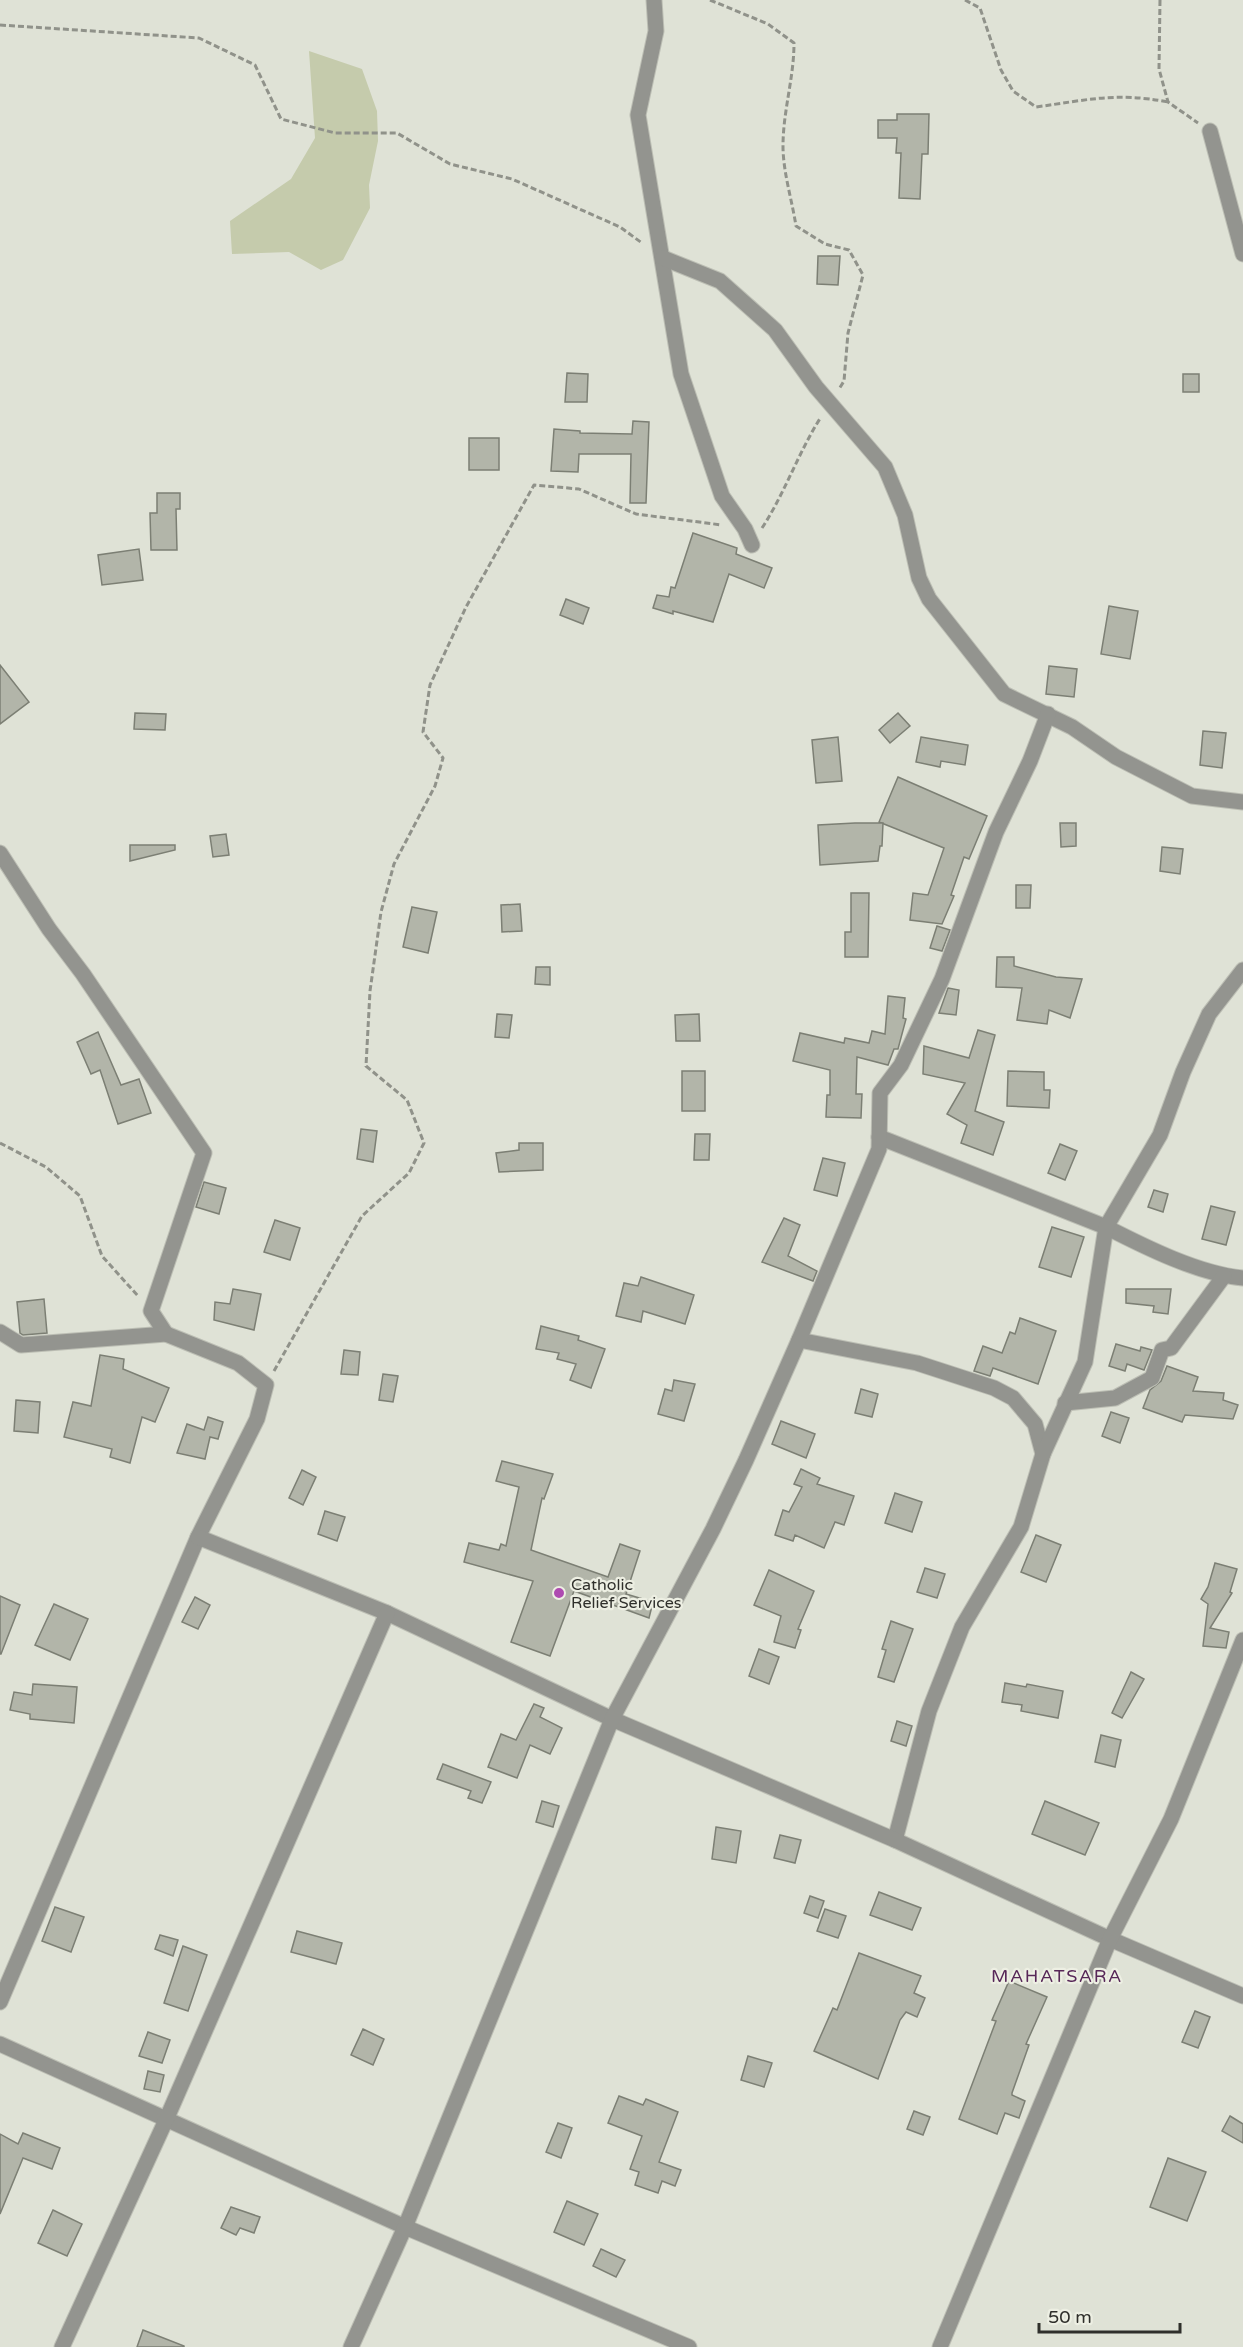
<svg xmlns="http://www.w3.org/2000/svg" width="1243" height="2347" viewBox="0 0 1243 2347" font-family="'Varela Round',sans-serif">
<rect width="100%" height="100%" fill="#dfe2d6"/>
<path fill="#c5cbac" d="M309,51l53,18 15,42 1,30 -9,44 1,23 -27,52 -22,10 -32,-18 -57,2 -2,-33 61,-42 24,-41z"/>
<g fill="#b2b5a9" stroke="#7c7f74" stroke-width="1.5">
<path d="M897,114h32l-1,40h-6l-2,45 -21,-1 2,-45h-5l1,-15h-19v-18h19z"/>
<path d="M818,256h22l-2,29 -21,-1z"/>
<path d="M567,373l21,1 -1,28h-22z"/>
<rect x="1183" y="374" width="16" height="18"/>
<path d="M633,421l16,1 -3,81h-16l1,-49h-52l-1,18 -27,-1 3,-42 26,2v2l52,1z"/>
<rect x="469" y="438" width="30" height="32"/>
<path d="M157,493h23v16h-4l1,41h-26l-1,-37h7z"/>
<path d="M693,533l44,15 -1,6 36,14 -8,20 -35,-14 -16,48 -40,-11v3l-20,-6 4,-13 12,2 2,-10 4,1z"/>
<path d="M139,549l4,31 -41,5 -4,-30z"/>
<path d="M566,599l23,9 -6,16 -23,-9z"/>
<path d="M1109,606l29,5 -8,48 -29,-5z"/>
<path d="M0,665l29,37 -29,22z"/>
<path d="M1049,666l28,3 -3,28 -28,-3z"/>
<path d="M135,713l31,1 -1,16 -31,-1z"/>
<path d="M898,713l12,13 -20,17 -11,-13z"/>
<path d="M1203,731l23,2 -4,35 -22,-3z"/>
<path d="M838,737l4,44 -26,2 -4,-43z"/>
<path d="M921,737l47,8 -3,20 -24,-4 -1,6 -24,-5z"/>
<path d="M898,777l89,39 -18,43 -5,-2 -13,38 3,1 -12,28 -32,-4 3,-27 15,2 16,-47 -65,-26z"/>
<path d="M855,823h28l-1,23h-2l-2,15 -58,4 -2,-40z"/>
<path d="M1060,823h16v23l-15,1z"/>
<path d="M226,834l3,21 -16,2 -3,-21z"/>
<path d="M130,845h45v5l-45,11z"/>
<path d="M1162,847l21,2 -3,25 -20,-3z"/>
<path d="M1016,885h15l-1,23h-14z"/>
<path d="M851,893h18l-1,64h-23v-25h6z"/>
<path d="M520,904l2,27 -20,1 -1,-27z"/>
<path d="M412,907l25,5 -9,41 -25,-6z"/>
<path d="M937,926l13,4 -8,21 -12,-3z"/>
<path d="M997,957h17v9l42,11 26,2 -12,39 -21,-8 -2,14 -30,-4 5,-32 -26,-1z"/>
<path d="M536,967h14v18l-15,-1z"/>
<path d="M948,988l11,2 -3,25 -17,-2z"/>
<path d="M888,996l17,2 -2,20 3,1 -8,30h-4l-6,16 -31,-8 -1,37h6l-1,24 -35,-1 1,-22h3v-25l-37,-9 7,-28 44,10 1,-5 24,5 3,-12 13,3z"/>
<path d="M497,1014l15,1 -3,23 -14,-1z"/>
<path d="M699,1014l1,27h-24l-1,-26z"/>
<path d="M978,1030l17,5 -20,76 29,11 -11,33 -32,-12 6,-18 -20,-11 18,-31 -42,-9 1,-28 45,12z"/>
<path d="M98,1032l23,53 18,-6 12,34 -33,11 -18,-54 -9,4 -14,-32z"/>
<rect x="682" y="1071" width="23" height="40"/>
<path d="M1008,1071l36,1v18h6l-1,18 -42,-2z"/>
<path d="M361,1129l16,2 -4,31 -16,-3z"/>
<path d="M695,1134h15l-1,26h-15z"/>
<path d="M519,1143h24v27l-44,2 -3,-19 23,-3z"/>
<path d="M1060,1144l17,7 -12,29 -17,-7z"/>
<path d="M823,1158l22,5 -8,33 -23,-6z"/>
<path d="M204,1182l22,6 -7,26 -23,-7z"/>
<path d="M1154,1190l14,4 -5,18 -15,-5z"/>
<path d="M1211,1206l24,6 -9,33 -24,-6z"/>
<path d="M784,1218l16,7 -12,31 29,15 -4,10 -51,-19z"/>
<path d="M275,1220l25,8 -10,32 -26,-8z"/>
<path d="M1052,1227l32,10 -13,40 -32,-10z"/>
<path d="M641,1277l53,18 -9,29 -42,-13 -2,11 -25,-6 8,-33 14,3z"/>
<path d="M233,1289l28,5 -7,36 -40,-10 1,-18 15,2z"/>
<path d="M1126,1289h45l-3,25 -15,-2 1,-6 -28,-3z"/>
<path d="M44,1299l3,34 -24,2 -3,-2 -3,-31z"/>
<path d="M1020,1318l36,13 -18,53 -45,-16 -3,8 -16,-5 9,-25 19,7 8,-21 5,2z"/>
<path d="M541,1326l38,10 -1,4 27,9 -14,39 -21,-8 6,-16 -19,-5 2,-6 -23,-4z"/>
<path d="M1116,1344l24,7 1,-4 11,3 -8,20 -17,-6 -2,7 -16,-5z"/>
<path d="M344,1350l16,2 -2,23 -17,-1z"/>
<path d="M100,1355l24,4 -1,10 46,19 -14,34 -13,-5 -12,46 -20,-6 2,-8 -48,-12 9,-35 18,4z"/>
<path d="M1167,1366l31,11 -5,14 31,2 -1,7 15,5 -5,14 -48,-4 -3,7 -39,-14 7,-18 11,-9z"/>
<path d="M383,1374l15,2 -5,26 -14,-2z"/>
<path d="M674,1380l21,4 -11,37 -26,-7 7,-25 7,2z"/>
<path d="M861,1389l17,5 -6,23 -17,-4z"/>
<path d="M16,1400l24,2 -2,31 -24,-2z"/>
<path d="M1111,1412l18,6 -9,25 -18,-7z"/>
<path d="M208,1417l15,5 -5,17 -8,-2 -5,22 -28,-6 10,-29 17,6z"/>
<path d="M781,1421l34,13 -9,24 -34,-14z"/>
<path d="M502,1461l51,13 -9,25 -2,-1 -11,52 77,27 12,-33 20,7 -14,43 27,8 -4,16 -75,-27 -24,65 -39,-14 22,-61 -69,-19 5,-19 30,7 2,-6 5,2 13,-59 -23,-6z"/>
<path d="M801,1469l19,9 -3,6 37,12 -10,29 -9,-3 -11,26 -29,-13 -2,6 -18,-6 8,-25 6,2 13,-25 -8,-3z"/>
<path d="M302,1470l14,7 -13,28 -14,-7z"/>
<path d="M895,1493l27,9 -10,30 -27,-9z"/>
<path d="M325,1511l20,6 -8,24 -19,-7z"/>
<path d="M1036,1535l25,10 -15,37 -25,-10z"/>
<path d="M1215,1563l22,6 -7,23 2,1 -22,35 19,4 -3,16 -23,-2 5,-42 -7,-5 7,-12z"/>
<path d="M925,1568l20,6 -8,24 -20,-6z"/>
<path d="M769,1570l45,21 -16,38 3,1 -6,18 -21,-6 7,-26 -27,-11z"/>
<path d="M0,1596l20,9 -19,49h-1z"/>
<path d="M195,1597l15,8 -12,24 -16,-7z"/>
<path d="M54,1604l34,15 -18,41 -35,-15z"/>
<path d="M891,1621l22,8 -19,53 -16,-5 8,-27 -4,-1z"/>
<path d="M759,1649l20,8 -10,27 -20,-8z"/>
<path d="M1131,1672l13,7 -22,39 -10,-5z"/>
<path d="M1005,1683l21,4 1,-3 36,7 -5,27 -37,-7 1,-6 -20,-3z"/>
<path d="M33,1684l44,3 -3,36 -44,-4v-5l-20,-4 4,-18 18,3z"/>
<path d="M534,1704l10,4 -4,9 22,11 -12,26 -20,-9 -13,33 -29,-11 13,-33 15,6z"/>
<path d="M897,1721l15,5 -6,20 -15,-5z"/>
<path d="M1101,1735l20,5 -6,27 -20,-5z"/>
<path d="M443,1764l48,18 -9,21 -14,-5 3,-7 -34,-12z"/>
<path d="M542,1801l17,5 -6,21 -17,-5z"/>
<path d="M1045,1801l54,22 -14,32 -53,-21z"/>
<path d="M716,1827l25,4 -5,32 -24,-4z"/>
<path d="M780,1835l21,5 -6,23 -21,-5z"/>
<path d="M879,1892l42,16 -9,22 -42,-15z"/>
<path d="M810,1896l14,5 -6,17 -14,-5z"/>
<path d="M55,1907l29,10 -13,35 -29,-11z"/>
<path d="M825,1909l21,7 -8,22 -21,-7z"/>
<path d="M297,1931l45,12 -6,21 -45,-12z"/>
<path d="M160,1935l18,5 -5,16 -18,-7z"/>
<path d="M183,1946l24,9 -19,56 -24,-8z"/>
<path d="M859,1953l62,23 -7,17 11,5 -8,19 -11,-5 -6,8 -22,59 -64,-28 19,-43 4,2z"/>
<path d="M1009,1981l38,16 -21,47 3,1 -17,48v2l13,6 -6,17 -14,-5 -8,21 -38,-15 37,-98 -4,-1z"/>
<path d="M1195,2011l15,6 -12,31 -16,-6z"/>
<path d="M363,2029l21,10 -11,26 -22,-10z"/>
<path d="M148,2032l22,8 -8,23 -23,-7z"/>
<path d="M748,2056l24,7 -8,24 -23,-7z"/>
<path d="M148,2071l16,4 -4,17 -16,-3z"/>
<path d="M619,2096l24,9 3,-6 32,13 -19,50 22,8 -6,16 -13,-5 -4,12 -23,-8 4,-13 -9,-3 12,-33 -34,-13z"/>
<path d="M914,2111l16,6 -7,18 -16,-6z"/>
<path d="M1230,2116l13,8v19l-21,-12z"/>
<path d="M558,2123l14,5 -11,30 -15,-6z"/>
<path d="M23,2133l37,15 -8,21 -29,-11 -23,56v-80l18,10z"/>
<path d="M1168,2158l38,14 -19,49 -37,-14z"/>
<path d="M567,2201l31,13 -14,31 -30,-13z"/>
<path d="M231,2207l29,10 -6,16 -14,-5 -4,7 -15,-7z"/>
<path d="M53,2210l29,14 -15,32 -29,-13z"/>
<path d="M601,2249l24,11 -9,17 -23,-11z"/>
<path d="M143,2330l41,16v1h-47z"/>
</g>
<g fill="none" stroke-linecap="round" stroke-linejoin="round">
<defs>
<g id="minor">
<path d="M654,0l2,31 -18,84 43,259 41,122 23,33 7,16"/>
<path d="M1210,131l33,123"/>
<path d="M663,258l57,23 55,49 41,57 69,80 20,48 14,63 10,21 75,95 68,33 44,30 76,39 51,6"/>
<path d="M0,853l49,76 34,45 121,179 -53,158 15,23"/>
<path d="M879,1137l227,90c39,20 93,47 137,51"/>
<path d="M0,1332l21,13 145,-11 72,29 28,22 -9,34 -59,118 -198,465"/>
<path d="M799,1340l118,23 77,25 19,10 22,26 8,30 -22,73 -59,100 -33,84 -34,129"/>
<path d="M1065,1403l50,-5 37,-20 10,-28 9,-2 53,-72"/>
<path d="M1043,1454l42,-92 21,-135 54,-92 23,-63 26,-58 34,-44"/>
<path d="M198,1537l189,76 225,106 283,121 215,99 133,57"/>
<path d="M0,2044l405,183 284,120"/>
<path d="M62,2347l104,-227 221,-507"/>
<path d="M351,2347l54,-120 207,-508 101,-190 33,-69 53,-120 80,-191 1,-56 21,-28 41,-86 54,-147 34,-71 18,-47"/>
<path d="M940,2347l170,-408 61,-120 72,-179"/>
</g>
</defs>
<use href="#minor" stroke="#bcbeb4" stroke-width="17"/>
<g stroke="#90928a" stroke-width="3" stroke-dasharray="6 3" stroke-linecap="butt">
<path d="M710,0l58,24 26,19c0,35 -11,68 -11,103 0,26 9,54 13,80l29,18 24,6 14,25 -15,58 -4,48 -5,8"/>
<path d="M965,0l15,8 21,62 12,21 23,16c51,-7 80,-15 132,-5"/>
<path d="M1160,0l-1,69 9,33 30,21"/>
<path d="M0,25l199,13 56,27 26,54 54,14h62l53,31 62,15 108,48 22,16"/>
<path d="M762,528c23,-35 36,-75 59,-111"/>
<path d="M0,1143l46,24 34,29 22,60 36,40"/>
<path d="M274,1371l88,-155 47,-43 15,-30 -17,-43 -41,-34 4,-75 11,-79 13,-48 41,-78 8,-28 -20,-26 7,-47 36,-78 68,-122 45,4 57,25 86,11"/>
</g>
<use href="#minor" stroke="#93948f" stroke-width="15"/>
</g>
<circle fill="#ae4bb1" stroke="#edefe3" stroke-width="2" cx="559" cy="1593" r="6"/>
<g text-anchor="middle" stroke-width="4.5" stroke-linejoin="round" paint-order="stroke">
<g font-size="16" fill="#2f2f2b" stroke="#edefe3" text-anchor="start">
<text x="571" y="1590">Catholic<tspan x="571" dy="18">Relief Services</tspan></text>
</g>
<g font-size="18" letter-spacing="1.5" fill="#572758" stroke="#edefe3">
<text x="1057" y="1982">MAHATSARA</text>
</g>
</g>
<path d="M1039 2323v9h141v-9" fill="none" stroke="#2f2f2b" stroke-width="3"/>
<text x="1048" y="2323" font-size="18" fill="#2f2f2b" stroke="#edefe3" stroke-width="4.5" paint-order="stroke">50 m</text>
</svg>
